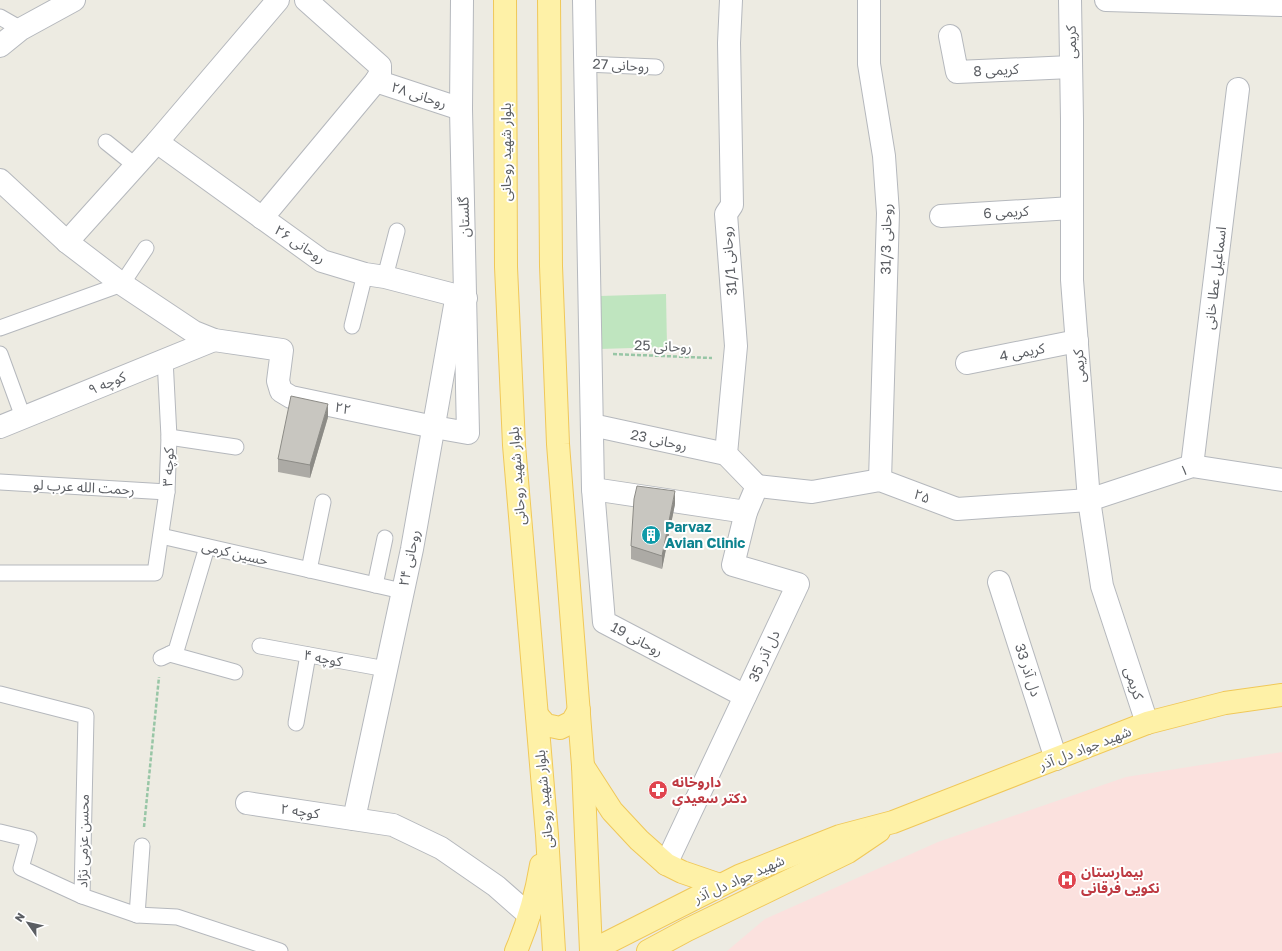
<svg xmlns="http://www.w3.org/2000/svg" width="1282" height="951" viewBox="0 0 1282 951" font-family="'Golos Text','Noto Sans Arabic',sans-serif">
<rect width="100%" height="100%" fill="#edebe2"/>
<path fill="#fbe1de" d="M1282,752v199h-555l38,-32 173,-77 188,-65z"/>
<path fill="#bfe5bf" d="M666,294l1,53 -68,2 1,-53z"/>
<g fill="none" stroke-linecap="round" stroke-linejoin="round">
<defs>
<g id="service">
<path d="M0,17l21,12"/>
<path d="M585,64l71,3"/>
<path d="M106,142l30,24"/>
<path d="M385,277l12,-46"/>
<path d="M352,326l13,-52"/>
<path d="M0,328l122,-44 24,-36"/>
<path d="M0,354l23,63"/>
<path d="M169,437l67,10"/>
<path d="M0,482l167,10"/>
<path d="M161,536l241,55"/>
<path d="M309,570l14,-68"/>
<path d="M0,573h155l12,-81 2,-55 -4,-78"/>
<path d="M375,585l10,-47"/>
<path d="M260,646l126,23"/>
<path d="M170,654l65,18"/>
<path d="M161,658l15,-7 31,-104"/>
<path d="M0,694l86,22 -4,180 55,19 40,2 103,34"/>
<path d="M296,723l12,-68"/>
<path d="M0,832l29,7 -8,29 61,28"/>
<path d="M137,915l5,-69"/>
</g>
<g id="minor">
<path d="M584,0l9,489 11,133 141,74"/>
<path d="M731,0l-2,43 3,162 -6,9 10,132 -10,108 31,32"/>
<path d="M869,0v64l15,92 4,57 -8,267"/>
<path d="M1070,0l2,119v161l17,220 13,86 45,137"/>
<path d="M1106,0l176,5"/>
<path d="M950,36l7,36 114,-5"/>
<path d="M0,46l21,-17 53,-29"/>
<path d="M376,81l85,28"/>
<path d="M157,142l165,119 43,13 20,3 81,21"/>
<path d="M0,180l67,62 55,42 72,48 20,8 68,10 -4,31 3,10 10,6 143,30 34,6 -7,-324 1,-109"/>
<path d="M941,216l131,-8"/>
<path d="M262,218l114,-137 4,-7v-8l-74,-66"/>
<path d="M67,242l90,-100 121,-142"/>
<path d="M967,363l110,-22"/>
<path d="M592,425l134,29"/>
<path d="M0,427l214,-87"/>
<path d="M1192,466l46,-377"/>
<path d="M757,486l55,6 68,-12 77,29 132,-9 103,-34 90,14"/>
<path d="M593,489l153,23"/>
<path d="M999,582l57,177"/>
<path d="M247,803l146,22 48,23 55,38 33,29"/>
<path d="M354,819l58,-270 44,-249"/>
<path d="M666,864l132,-280 -65,-19 13,-53 11,-26"/>
</g>
<g id="primary">
<path d="M505,0l1,267 8,178 33,390 7,116"/>
<path d="M549,0l2,266 7,178 25,322 8,185 148,-75 101,-40 53,-14 254,-99 78,-20 57,-8"/>
<path d="M537,715l9,10 14,3 12,-6 7,-12"/>
<path d="M583,766l29,45 27,29 27,24 16,8 38,13"/>
<path d="M516,951c12,-28 20,-56 25,-86"/>
<path d="M648,951l39,-21 161,-78 31,-21"/>
</g>
</defs>
<use href="#service" stroke="#b5b8bd" stroke-width="17"/>
<use href="#minor" stroke="#b5b8bd" stroke-width="24"/>
<use href="#primary" stroke="#f0c859" stroke-width="24"/>
<g stroke="#98c6a6" stroke-width="2.5" stroke-dasharray="4 2" stroke-linecap="butt">
<path d="M613,354l99,4"/>
<path d="M144,827l15,-150"/>
</g>
<use href="#service" stroke="#fff" stroke-width="15"/>
<use href="#minor" stroke="#fff" stroke-width="22"/>
<use href="#primary" stroke="#fef1a7" stroke-width="22"/>
</g>
<g fill="#acaaa5">
<path d="M328,417l-18,61 -32,-6v-13z"/>
<path d="M675,504l-13,65 -31,-10v-13z"/>
</g>
<g fill="#8c8b86">
<path d="M328,404v13l-18,61v-13z"/>
<path d="M675,491v13l-13,65v-13z"/>
</g>
<g fill="#c8c6c0" stroke="#8c8b86">
<path d="M291,396l37,8 -18,61 -32,-6z"/>
<path d="M637,486l38,5 -13,65 -31,-10 3,-47z"/>
</g>
<defs>
<symbol id="building-disc" viewBox="-11 -11 22 22"><circle r="9.5" fill="#0f9aa8" stroke="#fff"/><path d="M-4-6H4V6H1V3H-1V6H-4ZM-2.5-4.3h1.7v1.8h-1.7ZM.8-4.3h1.7v1.8H.8ZM-2.5-1h1.7V.8h-1.7ZM.8-1h1.7V.8H.8Z" fill="#fff"/></symbol>
<symbol id="pharmacy-disc" viewBox="-11 -11 22 22"><circle r="9.5" fill="#e0444e" stroke="#fff"/><path d="M-2-6h4v4h4v4h-4v4h-4v-4h-4v-4h4Z" fill="#fff"/></symbol>
<symbol id="hospital-disc" viewBox="-11 -11 22 22"><circle r="9.5" fill="#e0444e" stroke="#fff"/><path d="M-5-5h3v3.5h4V-5h3V5h-3V1.5h-4V5h-3Z" fill="#fff"/></symbol>
</defs>
<g fill-rule="evenodd">
<use href="#building-disc" x="640" y="524" width="22" height="22"/>
<use href="#pharmacy-disc" x="647" y="779" width="22" height="22"/>
<use href="#hospital-disc" x="1056" y="869" width="22" height="22"/>
</g>
<g text-anchor="middle" stroke-width="4" stroke-linejoin="round" paint-order="stroke">
<g font-size="14" fill="#5b5e63" stroke="#fff">
<text transform="translate(1071 42) rotate(-91)" y="5">کریمی</text>
<text transform="translate(621 65) rotate(3)" y="5">روحانی 27</text>
<text transform="translate(996 70) rotate(-3)" y="5">کریمی 8</text>
<text transform="translate(419 95) rotate(18)" y="5">روحانی ۲۸</text>
<text transform="translate(506 152) rotate(-90)" y="5">بلوار شهید روحانی</text>
<text transform="translate(1006 212) rotate(-3)" y="5">کریمی 6</text>
<text transform="translate(464 217) rotate(-92)" y="5">گلستان</text>
<text transform="translate(886 239) rotate(-89)" y="5">روحانی 31/3</text>
<text transform="translate(300 244) rotate(33)" y="5">روحانی ۲۶</text>
<text transform="translate(729 261) rotate(-95)" y="5">روحانی 31/1</text>
<text transform="translate(1215 278) rotate(-83)" y="5">اسماعیل عطا خانی</text>
<text transform="translate(663 346) rotate(2)" y="5">روحانی 25</text>
<text transform="translate(1022 352) rotate(-11)" y="5">کریمی 4</text>
<text transform="translate(1079 366) rotate(-94)" y="5">کریمی</text>
<text transform="translate(107 383) rotate(-22)" y="5">کوچه ۹</text>
<text transform="translate(343 408) rotate(12)" y="5">۲۲</text>
<text transform="translate(659 440) rotate(12)" y="5">روحانی 23</text>
<text transform="translate(168 467) rotate(-88)" y="5">کوچه ۳</text>
<text transform="translate(1184 470) rotate(-16)" y="5">۱</text>
<text transform="translate(517 476) rotate(-94)" y="5">بلوار شهید روحانی</text>
<text transform="translate(84 487) rotate(3)" y="5">رحمت الله عرب لو</text>
<text transform="translate(922 496) rotate(21)" y="5">۲۵</text>
<text transform="translate(235 553) rotate(13)" y="5">حسین کرمی</text>
<text transform="translate(409 558) rotate(-78)" y="5">روحانی ۲۴</text>
<text transform="translate(637 639) rotate(28)" y="5">روحانی 19</text>
<text transform="translate(764 656) rotate(-65)" y="5">دل آذر 35</text>
<text transform="translate(323 658) rotate(11)" y="5">کوچه ۴</text>
<text transform="translate(1028 670) rotate(72)" y="5">دل آذر 33</text>
<text transform="translate(1134 683) rotate(72)" y="5">کریمی</text>
<text transform="translate(1085 748) rotate(-21)" y="5">شهید جواد دل آذر</text>
<text transform="translate(544 799) rotate(-95)" y="5">بلوار شهید روحانی</text>
<text transform="translate(300 811) rotate(8)" y="5">کوچه ۲</text>
<text transform="translate(83 841) rotate(-89)" y="5">محسن عزمی نژاد</text>
<text transform="translate(739 879) rotate(-24)" y="5">شهید جواد دل آذر</text>
</g>
<g font-size="14" font-weight="bold" fill="#0d838f" stroke="#fff" text-anchor="start">
<text x="665" y="532">Parvaz<tspan x="665" dy="16">Avian Clinic</tspan></text>
</g>
<g font-size="14" font-weight="bold" fill="#be3a42" stroke="#fff" text-anchor="start">
<text x="672" y="787">داروخانه<tspan x="672" dy="16">دکتر سعیدی</tspan></text>
<text x="1081" y="877">بیمارستان<tspan x="1081" dy="16">نکویی فرقانی</tspan></text>
</g>
</g>
<g transform="translate(28 923) rotate(304)" stroke="#ffffff" stroke-width="3" paint-order="stroke">
<path d="M0-3L7 15L0 10L-7 15Z" fill="#5b5e63"/>
<text y="-6" font-size="11" font-weight="bold" text-anchor="middle" fill="#5b5e63">N</text>
</g>
</svg>
